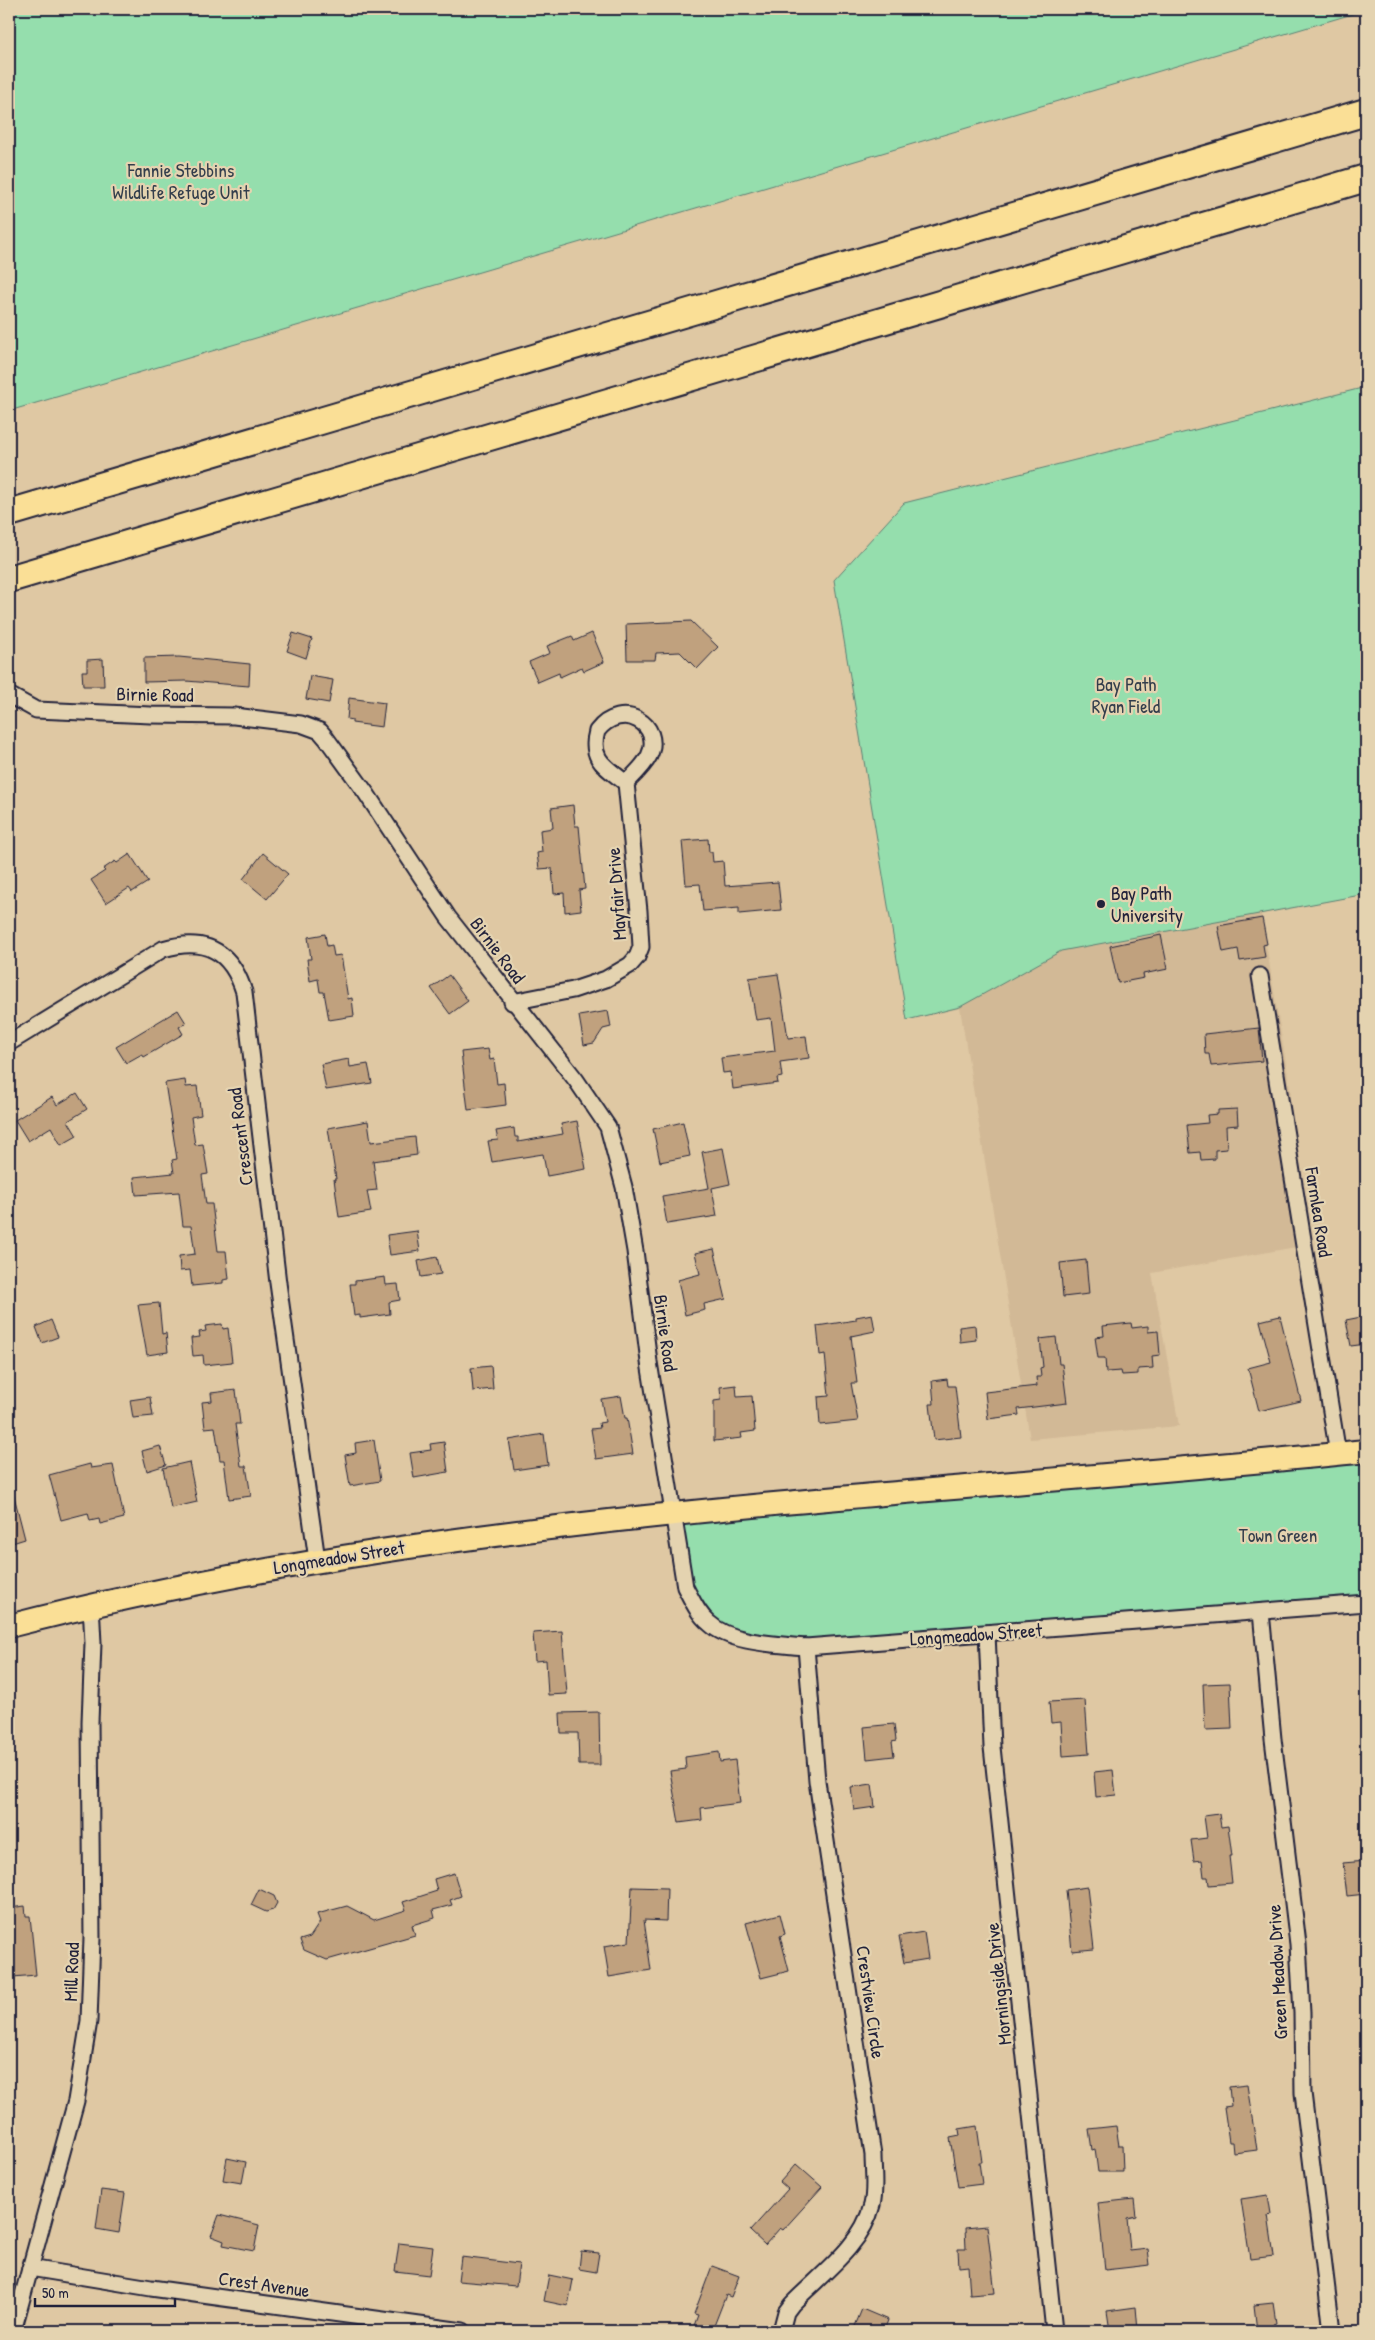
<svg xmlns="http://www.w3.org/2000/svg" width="1375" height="2340" viewBox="0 0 1375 2340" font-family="'Patrick Hand',sans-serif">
<rect width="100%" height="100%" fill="#dfc8a3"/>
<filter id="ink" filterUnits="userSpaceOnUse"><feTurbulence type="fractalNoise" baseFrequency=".02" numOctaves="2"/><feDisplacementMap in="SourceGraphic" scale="10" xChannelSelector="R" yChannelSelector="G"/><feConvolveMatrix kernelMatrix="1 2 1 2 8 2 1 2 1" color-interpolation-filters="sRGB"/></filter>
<g filter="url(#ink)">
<path fill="#d2b996" d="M1366,387v507l-105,20 30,180 -20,4 25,149 -144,26 27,153 -149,13 -70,-431 -53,12 -73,-440 70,-77z"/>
<g fill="#95dead" stroke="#5c8074">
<path d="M9,9h1357v1l-1357,401z"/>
<path d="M1366,387v507l-305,57 -101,56 -53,13 -73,-440 70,-77z"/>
<path d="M1366,1451v152l-560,44 -62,-6 -47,-32 -23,-96z"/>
</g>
<g fill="#c0a17e" stroke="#22223b">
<path d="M691,621l27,26 -21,22 -17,-17 -24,1 -1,7h-28l-1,-36z"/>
<path d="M293,633l19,6 -6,19 -19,-7z"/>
<path d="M592,633l12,29 -20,9 -2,-4 -22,10 -1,-4 -21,9 -9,-20 21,-9 -3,-7 25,-10 2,5z"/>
<path d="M179,657l71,7 -1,22 -63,-5 -42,1v-24z"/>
<path d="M103,659l1,27h-21l-1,-15h5v-11z"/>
<path d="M310,676l23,4 -4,23 -23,-4z"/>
<path d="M349,698l36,5 -3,24 -30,-4v-3l-5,-1z"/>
<path d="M573,805l2,21h4l6,63 -6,1 2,20 -16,2 -1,-19 -10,1 -2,-26 -13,1 -2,-16 5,-1 -2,-22 13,-2 -2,-20z"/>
<path d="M708,839l1,13h3l1,10 10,-1 2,25 53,-4 3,28 -42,4v-6l-36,3 -3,-27 -14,1 -4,-44z"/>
<path d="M263,853l25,21 -21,25 -24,-20z"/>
<path d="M130,854l18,28 -16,10 -3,-4 -23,15 -15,-23 14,-9 -2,-2 12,-8 2,2z"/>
<path d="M1262,918l5,26 -4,1 2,12 -25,4 -2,-12 -15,3 -5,-26z"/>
<path d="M325,934l2,12 5,-1 2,11 7,-1 7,44 4,-1 2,18 -25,4 -5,-28h-4l-2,-13 -8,2 -3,-22h4l-3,-22z"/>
<path d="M1161,935l7,34 -25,5 1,4 -26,5 -8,-37z"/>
<path d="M778,974l10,64 18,-2 3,22 -29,4 2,15 -5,1 1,5 -45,6 -2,-17 -8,1 -2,-15 54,-7 -4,-33 -15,2 -7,-42z"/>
<path d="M449,975l19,26 -18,13 -19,-26z"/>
<path d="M178,1010l8,13 -7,4 4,7 -39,23 -2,-3 -16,9 -10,-16z"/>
<path d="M608,1011l3,16 -8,2 -9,14 -10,2 -5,-29z"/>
<path d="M1259,1028l3,33 -51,5 -2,-12h-4l-1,-20z"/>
<path d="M488,1049l2,11 4,-1 3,25 7,-1 2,22 -38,5 -7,-58z"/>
<path d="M349,1059l1,8 18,-3 4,19 -46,7 -5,-26z"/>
<path d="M185,1080l1,7 11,-1 4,29 -10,2 4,28 8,-1 5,30 -6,1 4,29h6l6,47h8l3,28 -6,1v3l-31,3 -2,-16 -10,1 -1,-15 16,-2 -4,-28h-8l-4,-34 -43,3 -2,-18 40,-4 -2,-13 5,-1 -12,-76z"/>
<path d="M77,1093l10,16 -19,12 9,15 -16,9 -10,-18 -23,14 -13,-21 37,-23 5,8z"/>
<path d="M1237,1109l1,16 -12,1 1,23 -12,1v9l-14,1 -1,-8 -10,1 -3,-28 21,-2 -1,-8 11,-1v-4z"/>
<path d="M368,1121l3,21 44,-5 2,18 -44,6 4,29 -10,1 4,21 -32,5 -5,-38h2l-8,-51z"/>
<path d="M577,1121l9,48 -39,7 -4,-22 -51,8 -4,-21 10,-1 -2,-9 18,-3 1,9h3v5l45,-8 -2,-10z"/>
<path d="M683,1122l7,34 -30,6 -7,-33z"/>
<path d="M723,1148l7,36 -18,4 5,28 -50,8 -5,-28 47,-8 -7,-36z"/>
<path d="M417,1231l3,20 -30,4 -3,-20z"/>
<path d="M714,1249l12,50 -22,5 1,6 -20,5 -7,-35 22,-6 -5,-21z"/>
<path d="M437,1257l4,17 -20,3 -3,-16z"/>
<path d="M1086,1260l3,34 -26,3 -3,-34z"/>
<path d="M385,1277l1,8 12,-1 2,16 -11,2 1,12 -30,4v-3l-6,1 -4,-32h5v-3z"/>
<path d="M159,1303l3,31 4,-1 2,19 -21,3 -9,-50z"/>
<path d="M872,1314l3,17 -24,5 6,47h-6l7,38 -38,4 -2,-28 11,-1 -4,-42 -5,1 -3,-29 39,-6v-3z"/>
<path d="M1280,1316l21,85 -42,10 -11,-43 23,-6 -11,-41z"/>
<path d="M1366,1316v28l-15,2 -5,-26z"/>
<path d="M51,1320l7,17 -16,6 -6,-16z"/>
<path d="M1131,1323l1,5 16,-2v6l10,-1 2,24 -8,1 1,12 -15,1v5l-16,1 -1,-4 -15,1 -1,-14h-7l-3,-21 9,-1 -1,-10z"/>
<path d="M222,1324l1,5 5,-1 4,34 -28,3 -1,-10 -10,1 -2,-18 9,-1 -1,-5 7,-1 -1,-5z"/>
<path d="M975,1325l1,15 -16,2 -1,-15z"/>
<path d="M1056,1337l3,27h3l5,39 -49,6 1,6 -31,4 -3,-27 52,-6 -1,-9h5l-1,-9 3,-1 -3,-28z"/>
<path d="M491,1366l2,23 -20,2 -2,-23z"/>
<path d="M947,1379l1,7h7l6,51 -27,3 -4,-36h4l-2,-23z"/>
<path d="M736,1385l1,12 15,-1 3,35 -14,2 1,5 -28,3v-40l7,-1 -1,-13z"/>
<path d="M236,1390l4,34h-5l6,42h5l5,30 -22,3 -5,-39h-4l-5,-33 -10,1 -3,-26 10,-1 -1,-8z"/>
<path d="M621,1396l4,22h2l6,36 -37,5 -5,-30 9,-1 -1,-5 6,-1 -4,-23z"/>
<path d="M150,1397l3,19 -20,2 -3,-18z"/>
<path d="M544,1434l4,31 -34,5 -5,-30z"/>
<path d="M374,1440l6,41 -30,5 -5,-31 11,-2 -1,-10z"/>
<path d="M444,1442l4,30 -34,6 -4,-25 21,-3 -1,-6z"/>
<path d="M160,1446l6,19 -19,6 -5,-20z"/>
<path d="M189,1462l8,40 -26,6 -8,-40z"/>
<path d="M90,1464l1,4 22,-3 11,53 -24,6 -1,-5 -9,2 -2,-8 -27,7 -12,-45z"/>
<path d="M9,1496h5l11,43 -16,5z"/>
<path d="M562,1631l5,63 -19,1 -2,-35 -11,1 -2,-28z"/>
<path d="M1230,1683l2,46 -27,1 -2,-46z"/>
<path d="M1085,1700l4,54 -26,2 -2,-34 -10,1 -2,-21z"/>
<path d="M599,1712l1,53h-21l-1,-32h-17l-1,-20z"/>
<path d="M894,1724l2,17 -4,1 2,14 -27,3 -3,-32z"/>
<path d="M719,1752l1,10 15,-2 5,43 -39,5 1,12 -23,3 -9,-52 16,-2 -1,-12z"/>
<path d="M1113,1770l3,25 -20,2 -2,-25z"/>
<path d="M872,1784l3,23 -21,3 -3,-23z"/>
<path d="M1219,1814l2,13 7,-1 4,30h-3l3,27 -23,2 -1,-8h-4l-2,-17 -8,1 -3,-21 16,-2 -3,-22z"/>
<path d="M1366,1861v33l-19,2 -4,-33z"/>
<path d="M454,1873l7,23 -11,4 2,5 -19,5 2,8 -23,7 3,10 -88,25 -23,-10 -4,-10 10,-3 10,-15 -3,-8 30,-8 27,14 32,-10 -3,-8 34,-11 -3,-12z"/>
<path d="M632,1887l35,1 -1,33 -22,-1 7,50 -42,7 -5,-31 25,-4z"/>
<path d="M1087,1887l7,62 -22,2 -6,-61z"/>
<path d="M259,1889l15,7 3,7 -4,7 -7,2 -15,-7z"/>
<path d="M25,1906l1,10h4l6,59 -23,2 -2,-21h-2v-48z"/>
<path d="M780,1914l5,20 -5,2 9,35 -28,7 -15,-55z"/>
<path d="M924,1932l4,27 -24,4 -5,-27z"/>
<path d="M1247,2085l10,65 -23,3 -1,-11h-4l-5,-35 7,-1 -2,-19z"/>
<path d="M977,2126l5,36h-3l3,22 -24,3 -8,-49 10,-2 -1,-7z"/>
<path d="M1116,2126l3,20h3l1,26h-25l-3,-23 -3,1 -3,-21z"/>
<path d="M227,2158l19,4 -4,21 -19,-3z"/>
<path d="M796,2164l26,23 -39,43 -3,-2 -15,17 -15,-14 38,-42 -8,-7z"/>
<path d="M101,2190l24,3 -6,40 -23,-4z"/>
<path d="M1268,2195l3,19 -3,1 6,41 -24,3 -9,-60z"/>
<path d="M1134,2199l2,17 -9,2 3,33 18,-2 2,16 -45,5 -7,-67z"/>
<path d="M219,2215l40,10 -5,26 -31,-6 1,-4 -13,-5z"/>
<path d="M987,2226l8,67 -25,2 -2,-29 -9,1 -1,-18h8l-1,-21z"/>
<path d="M399,2243l34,4 -4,28 -34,-4z"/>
<path d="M581,2251l18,2 -3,19 -17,-3z"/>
<path d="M461,2257l58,7 -3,22 -58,-5z"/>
<path d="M712,2266l27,10 -8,21 -5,-2 -14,36h-20l6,-16 -4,-1z"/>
<path d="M549,2275l24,5 -5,26 -24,-5z"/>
<path d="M1273,2303l3,20 -3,1 1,7h-17l-3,-26z"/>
<path d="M1136,2307l2,24h-28l-3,-20z"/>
<path d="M862,2309l26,11 -4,11h-31z"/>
</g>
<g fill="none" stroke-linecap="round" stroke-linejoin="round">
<defs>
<g id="street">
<path d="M9,695l27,15 115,5 83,1 67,8 19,7 6,7 40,55 82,124 128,163 32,47 16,60 11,64 14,111 36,225c7,13 13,27 24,36 22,21 69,21 97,24l560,-44"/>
<path d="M1260,976l78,478"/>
<path d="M512,1002l61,-12 33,-11 24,-14 7,-8 4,-10 -2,-36 -13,-128c8,-8 18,-17 23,-27 15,-31 -27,-57 -52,-25 -8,29 9,36 29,52"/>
<path d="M9,1043l154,-94c42,-12 68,1 81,43l34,291 39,277"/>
<path d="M1261,1612l12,127 25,205 4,69 1,80 29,238"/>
<path d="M987,1633l5,114 62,584"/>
<path d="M30,2268l121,20 312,43"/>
<path d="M13,2331l63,-230 13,-80 3,-83 -2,-216 3,-79 -2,-39"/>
<path d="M781,2331l5,-19 6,-8c28,-29 70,-58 80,-99 4,-16 1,-34 1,-50l-56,-374 -11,-134"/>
</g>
<path id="primary" d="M9,1626c444,-115 903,-128 1357,-175"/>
<g id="highway">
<path d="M9,513l1357,-401"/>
<path d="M9,579l1357,-401"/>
</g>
</defs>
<use href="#street" stroke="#22223b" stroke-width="19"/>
<use href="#primary" stroke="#22223b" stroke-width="26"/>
<use href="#highway" stroke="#22223b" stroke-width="30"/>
<use href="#street" stroke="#e4d3b0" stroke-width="15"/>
<use href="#primary" stroke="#fadf96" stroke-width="22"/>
<use href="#highway" stroke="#fadf96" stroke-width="26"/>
</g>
</g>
<circle fill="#22223b" stroke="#e4d3b0" stroke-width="2" cx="1101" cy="904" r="5"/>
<g text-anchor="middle" stroke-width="4.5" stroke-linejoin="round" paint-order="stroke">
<g font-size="19" fill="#333e4c" stroke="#e4d3b0">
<text x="181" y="177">Fannie Stebbins<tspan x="181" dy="22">Wildlife Refuge Unit</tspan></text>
<text x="1126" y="691">Bay Path<tspan x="1126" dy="22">Ryan Field</tspan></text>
<text x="1278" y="1542">Town Green</text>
</g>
<g font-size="19" fill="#22223b" stroke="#e4d3b0">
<text transform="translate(155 694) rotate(1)" y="7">Birnie Road</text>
<text transform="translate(616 894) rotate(-94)" y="7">Mayfair Drive</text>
<text transform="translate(498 950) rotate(53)" y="7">Birnie Road</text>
<text transform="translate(240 1137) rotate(-97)" y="7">Crescent Road</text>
<text transform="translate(1319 1212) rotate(81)" y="7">Farmlea Road</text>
<text transform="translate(666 1333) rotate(82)" y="7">Birnie Road</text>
<text transform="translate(339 1557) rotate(-9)" y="7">Longmeadow Street</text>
<text transform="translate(976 1634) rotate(-4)" y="7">Longmeadow Street</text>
<text transform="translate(71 1972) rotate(-88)" y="7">Mill Road</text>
<text transform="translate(1277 1972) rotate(-93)" y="7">Green Meadow Drive</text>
<text transform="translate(998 1984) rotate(-96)" y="7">Morningside Drive</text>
<text transform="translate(871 2002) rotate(82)" y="7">Crestview Circle</text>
<text transform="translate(264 2284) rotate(8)" y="7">Crest Avenue</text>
</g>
<g font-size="19" fill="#22223b" stroke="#e4d3b0" text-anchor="start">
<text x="1111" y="900">Bay Path<tspan x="1111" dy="22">University</tspan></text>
</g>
</g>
<rect width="1375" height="2340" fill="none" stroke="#e4d3b0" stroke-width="30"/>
<rect x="15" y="15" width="1345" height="2310" fill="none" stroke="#22223b" stroke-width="2" filter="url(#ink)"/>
<path d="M35 2298v8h140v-8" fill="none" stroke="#22223b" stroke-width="2.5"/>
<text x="42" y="2298" font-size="15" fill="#22223b" stroke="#e4d3b0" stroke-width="4" paint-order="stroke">50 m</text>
</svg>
